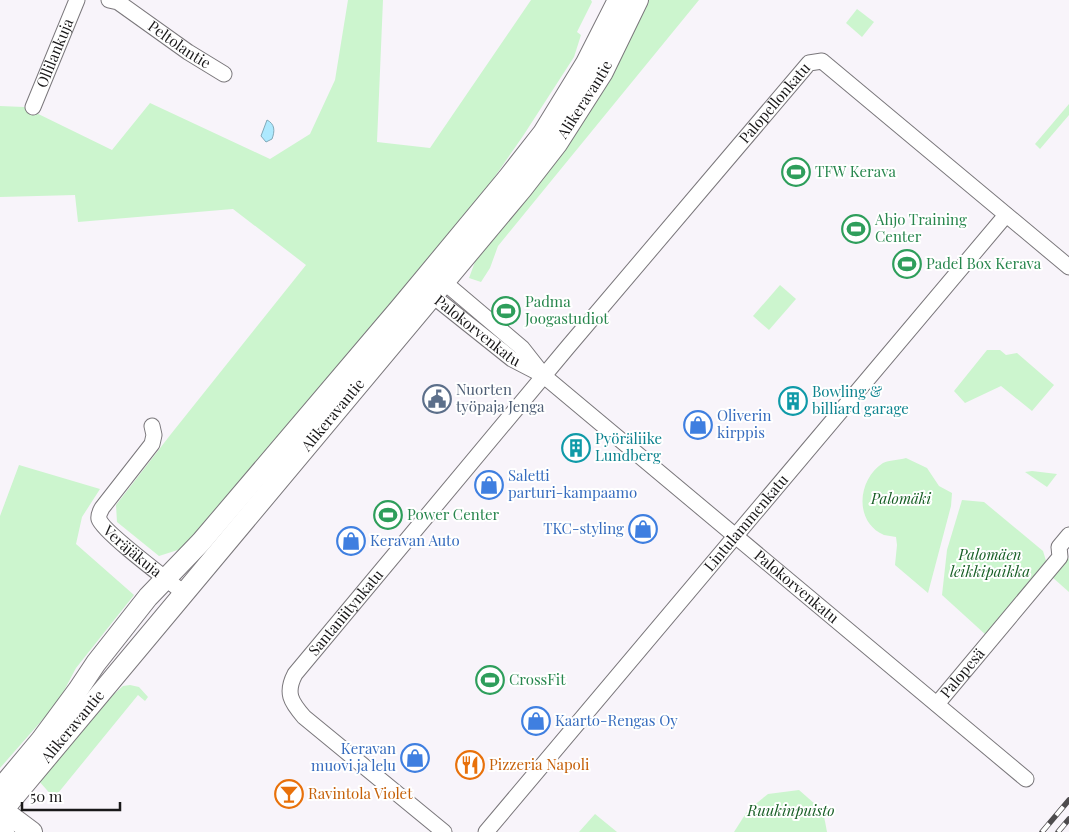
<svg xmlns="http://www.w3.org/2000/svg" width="1069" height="832" viewBox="0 0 1069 832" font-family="'Playfair Display',serif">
<rect width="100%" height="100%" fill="#f8f4fa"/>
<g fill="#ccf5ce">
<path d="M348,0h35l-6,142 53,6 101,-148h60l1,2 -15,30 4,3 -7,22 -51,79 -41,59 -192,230 -106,123 -25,8 -42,-34 -1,-17 55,-71 135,-169 -73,-56 -155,13 -3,-27 -75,2v-91l24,1 88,43 38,-47 120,56 40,-25 25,-54z"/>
<path d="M646,0h53l-201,246 -8,22 -9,14 -12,-4 10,-27z"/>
<path d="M857,9l17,13 -12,15 -16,-14z"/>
<path d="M1069,104v11l-29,34 -5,-5z"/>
<path d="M780,285l16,14 -27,31 -16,-14z"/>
<path d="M987,350h13l6,5 11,-2 37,32 -22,26 -31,-25 -36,17 -11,-12z"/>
<path d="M906,458l21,10 12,18 13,7 -1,13 -23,87 -33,-28 2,-20 -1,-8c-4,-1 -8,-1 -12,-2 -30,-13 -27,-55 -1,-72 6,-3 16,-3 23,-5z"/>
<path d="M19,465l81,24 -18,28 -6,27 58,51 -58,73 -18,34 -58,66v-252z"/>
<path d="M1032,471l25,3 -10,13 -22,-15z"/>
<path d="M962,500l22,2 59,49 4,13 -61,71 -44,-40 5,-45z"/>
<path d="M1069,558v34l-17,-15z"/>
<path d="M130,685l9,2 9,10 -3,4 -7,-6 -84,103 -16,-18 22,-31 28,-25 24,-28 11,-10z"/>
<path d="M799,790l24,21 4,21h-93l14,-22 20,-16z"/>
<path d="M595,814l22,18h-38z"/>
</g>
<path fill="#ade9fe" stroke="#81aab9" d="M267,120c8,4 8,11 5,19l-6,3 -5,-6z"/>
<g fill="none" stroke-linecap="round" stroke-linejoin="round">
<defs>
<g id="street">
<path id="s1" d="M109,0l9,2 70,50 36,22"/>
<path id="s2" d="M33,107l44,-107"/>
<path id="s3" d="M435,279l9,3 78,66 22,28 482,403"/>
<path id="s4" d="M430,285l3,11 79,63 27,14"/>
<path id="s5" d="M152,426l2,9 -2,9 -50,64c-2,4 -4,7 -3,11 4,13 70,62 85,74"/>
<path id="s6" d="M937,704l123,-147 -1,-10 10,-12"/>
<path id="s7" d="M444,832l-140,-115c-13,-15 -19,-24 -9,-43l272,-326 242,-285 13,-2 247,206"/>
<path id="s8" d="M486,832l520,-617"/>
</g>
<g id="secondary">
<path d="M0,789l41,-49 37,-50 18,-27 52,-66 53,-55 199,-234 107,-129 36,-46 43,-70 32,-63"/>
<path d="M0,808l32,24"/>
<path id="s9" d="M0,811l3,-1 519,-621 35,-45 46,-72 35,-72"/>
<path d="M0,829l4,3"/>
</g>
</defs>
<use href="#street" stroke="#7a777b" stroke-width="17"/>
<use href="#secondary" stroke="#7a777b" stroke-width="22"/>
<use href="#street" stroke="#fff" stroke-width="15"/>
<use href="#secondary" stroke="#fff" stroke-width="20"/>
<defs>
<g id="rail">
<path d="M1042,832l27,-32"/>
<path d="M1058,832l11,-13"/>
</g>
</defs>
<use href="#rail" stroke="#4e4c4e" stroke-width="5.5"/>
<use href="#rail" stroke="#fff" stroke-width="4" stroke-dasharray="11" stroke-linecap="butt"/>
</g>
<defs>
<symbol id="stadium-ring" viewBox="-11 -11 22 22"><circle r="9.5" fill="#fff" stroke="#2e9e5b" stroke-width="1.5"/><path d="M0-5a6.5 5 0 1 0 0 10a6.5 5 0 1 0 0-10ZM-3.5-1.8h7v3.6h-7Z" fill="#2e9e5b"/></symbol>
<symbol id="civic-ring" viewBox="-11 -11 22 22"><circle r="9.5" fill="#fff" stroke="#5c6f8a" stroke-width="1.5"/><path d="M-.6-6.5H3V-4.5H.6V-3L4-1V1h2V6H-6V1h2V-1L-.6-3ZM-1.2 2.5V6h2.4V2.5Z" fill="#5c6f8a"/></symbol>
<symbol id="building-ring" viewBox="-11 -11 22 22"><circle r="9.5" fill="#fff" stroke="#0f9aa8" stroke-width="1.5"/><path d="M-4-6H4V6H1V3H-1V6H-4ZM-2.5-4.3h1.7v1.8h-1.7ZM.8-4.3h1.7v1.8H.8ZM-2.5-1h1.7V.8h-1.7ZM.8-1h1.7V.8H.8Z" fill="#0f9aa8"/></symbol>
<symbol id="shop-ring" viewBox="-11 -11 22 22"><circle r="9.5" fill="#fff" stroke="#3f7fe0" stroke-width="1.5"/><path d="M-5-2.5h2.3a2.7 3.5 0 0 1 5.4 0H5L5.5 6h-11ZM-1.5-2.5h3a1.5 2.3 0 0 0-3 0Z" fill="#3f7fe0"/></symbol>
<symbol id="restaurant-ring" viewBox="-11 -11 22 22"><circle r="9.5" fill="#fff" stroke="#e8710a" stroke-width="1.5"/><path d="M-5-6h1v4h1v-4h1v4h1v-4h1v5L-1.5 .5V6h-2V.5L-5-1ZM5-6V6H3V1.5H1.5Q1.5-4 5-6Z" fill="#e8710a"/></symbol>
<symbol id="bar-ring" viewBox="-11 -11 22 22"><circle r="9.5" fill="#fff" stroke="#e8710a" stroke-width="1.5"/><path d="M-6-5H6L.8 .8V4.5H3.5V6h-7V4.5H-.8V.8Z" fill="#e8710a"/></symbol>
</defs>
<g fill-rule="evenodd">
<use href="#stadium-ring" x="780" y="156" width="32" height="32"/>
<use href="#stadium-ring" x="840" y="213" width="32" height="32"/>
<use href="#stadium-ring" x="891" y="248" width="32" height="32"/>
<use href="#stadium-ring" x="490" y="295" width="32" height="32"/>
<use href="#civic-ring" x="421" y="383" width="32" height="32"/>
<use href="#building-ring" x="777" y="385" width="32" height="32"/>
<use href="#shop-ring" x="682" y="409" width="32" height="32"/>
<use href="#building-ring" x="560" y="432" width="32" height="32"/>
<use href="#shop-ring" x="473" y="469" width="32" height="32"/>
<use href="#stadium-ring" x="372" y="499" width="32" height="32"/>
<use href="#shop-ring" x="627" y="513" width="32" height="32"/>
<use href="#shop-ring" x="335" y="525" width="32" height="32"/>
<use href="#stadium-ring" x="474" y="664" width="32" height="32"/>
<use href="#shop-ring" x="520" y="705" width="32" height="32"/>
<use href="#shop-ring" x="399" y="742" width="32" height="32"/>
<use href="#restaurant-ring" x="454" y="749" width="32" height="32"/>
<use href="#bar-ring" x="273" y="778" width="32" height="32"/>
</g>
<g text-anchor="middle" stroke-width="4" stroke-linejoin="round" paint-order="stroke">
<g font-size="15" fill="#191819" stroke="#fff">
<text dy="5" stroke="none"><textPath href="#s1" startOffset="84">Peltolantie</textPath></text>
<text dy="5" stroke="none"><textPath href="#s2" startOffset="58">Ollilankuja</textPath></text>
<text dy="5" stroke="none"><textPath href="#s9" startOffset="922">Alikeravantie</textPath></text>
<text dy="5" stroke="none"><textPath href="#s7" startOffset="975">Palopellonkatu</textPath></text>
<text dy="5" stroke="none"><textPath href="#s4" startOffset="68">Palokorvenkatu</textPath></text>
<text dy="5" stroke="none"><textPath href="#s9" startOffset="518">Alikeravantie</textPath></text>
<text dy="5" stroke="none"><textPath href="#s8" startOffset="404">Lintulammenkatu</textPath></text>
<text dy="5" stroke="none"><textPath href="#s5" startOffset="158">Veräjäkuja</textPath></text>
<text dy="5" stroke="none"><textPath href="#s3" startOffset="476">Palokorvenkatu</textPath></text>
<text dy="5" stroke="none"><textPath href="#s7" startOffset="309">Santaniitynkatu</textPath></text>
<text dy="5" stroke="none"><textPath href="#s6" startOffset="40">Palopesä</textPath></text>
<text dy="5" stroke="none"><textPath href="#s9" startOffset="112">Alikeravantie</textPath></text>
</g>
<g font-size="15" fill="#27864d" stroke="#fff" text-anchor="start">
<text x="815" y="177">TFW Kerava</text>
<text x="875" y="225">Ahjo Training<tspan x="875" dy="17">Center</tspan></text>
<text x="926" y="269">Padel Box Kerava</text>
<text x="525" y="307">Padma<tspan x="525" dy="17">Joogastudiot</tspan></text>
<text x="407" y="520">Power Center</text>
<text x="509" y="685">CrossFit</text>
</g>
<g font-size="15" fill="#4e5e75" stroke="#fff" text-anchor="start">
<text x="456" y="395">Nuorten<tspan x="456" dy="17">työpaja Jenga</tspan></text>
</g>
<g font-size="15" fill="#0d838f" stroke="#fff" text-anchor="start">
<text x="812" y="397">Bowling &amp;<tspan x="812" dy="17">billiard garage</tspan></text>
<text x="595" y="444">Pyöräliike<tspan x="595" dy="17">Lundberg</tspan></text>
</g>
<g font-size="15" fill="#366cbe" stroke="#fff" text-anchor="start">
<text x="717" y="421">Oliverin<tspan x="717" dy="17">kirppis</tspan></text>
<text x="508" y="481">Saletti<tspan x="508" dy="17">parturi-kampaamo</tspan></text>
<text x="624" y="534" text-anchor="end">TKC-styling</text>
<text x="370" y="546">Keravan Auto</text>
<text x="555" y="726">Kaarto-Rengas Oy</text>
<text x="396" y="754" text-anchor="end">Keravan<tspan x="396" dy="17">muovi ja lelu</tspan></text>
</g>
<g font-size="15" font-style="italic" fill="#175e25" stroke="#fff">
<text x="901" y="504">Palomäki</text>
<text x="990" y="560">Palomäen<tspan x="990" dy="17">leikkipaikka</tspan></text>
<text x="791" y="816">Ruukinpuisto</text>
</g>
<g font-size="15" fill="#c56008" stroke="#fff" text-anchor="start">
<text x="489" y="770">Pizzeria Napoli</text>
<text x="308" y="799">Ravintola Violet</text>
</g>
</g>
<path d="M22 802v8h98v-8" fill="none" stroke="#191819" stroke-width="2.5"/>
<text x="30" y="802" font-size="15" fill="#191819" stroke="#ffffff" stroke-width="4" paint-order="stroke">50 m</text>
</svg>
